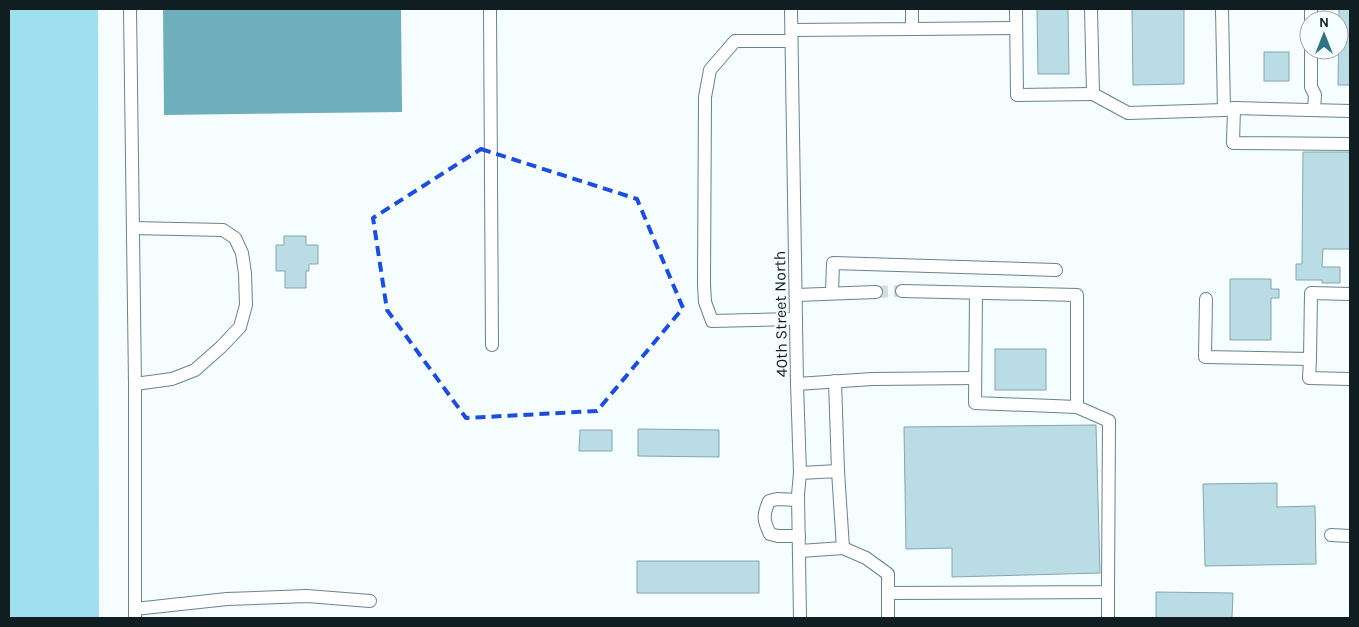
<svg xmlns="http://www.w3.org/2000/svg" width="1359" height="627" viewBox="0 0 1359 627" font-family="Karla,sans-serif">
<rect width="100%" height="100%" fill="#f6fdff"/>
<path fill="#9fdfef" d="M9,9h89l1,609h-90z"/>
<path fill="#6faebd" d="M163,9h238l1,103 -238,3z"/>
<g fill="#badce5" stroke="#85a5ae">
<path d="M1037,9h31l1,65h-31z"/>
<path d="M1132,9h52v75l-51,1z"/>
<path d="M1339,9h11v76h-12z"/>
<rect x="1264" y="52" width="25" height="29"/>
<path d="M1303,152h47v97h-27l-1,18h18v16h-18v-3h-26v-16h6z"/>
<path d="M284,236h22v9h12v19h-9v7h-3v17h-21v-17h-9v-26h8z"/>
<path d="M1230,279h41v10h8v9h-8v42h-41z"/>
<rect x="995" y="349" width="51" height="41"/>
<path d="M1096,425l4,148 -148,4v-29l-46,1 -2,-122z"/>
<path d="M638,429l81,1v27l-81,-1z"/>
<path d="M580,430h32v21h-33z"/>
<path d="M1277,483v24l38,-1 1,58 -111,2 -2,-82z"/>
<rect x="637" y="561" width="122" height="32"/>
<path d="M1156,592l77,1 -1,25h-76z"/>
</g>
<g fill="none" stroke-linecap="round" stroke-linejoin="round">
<path stroke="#d4dcde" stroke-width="12" stroke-dasharray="12 6" stroke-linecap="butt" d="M876,292l26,-1"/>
<defs>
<g id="minor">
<path d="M130,9l5,375v234"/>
<path d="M490,9l2,336"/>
<path d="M791,9l6,375 3,89 -2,22 2,123"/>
<path d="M1016,9l1,86 76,-1"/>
<path d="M1091,9l2,85 35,19 96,-3"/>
<path d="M1222,9l2,101 10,-2 116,3"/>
<path d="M1311,9v11"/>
<path d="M912,29l104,-1"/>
<path d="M792,30l120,-1v-20"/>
<path d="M791,41h-56l-25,29 -5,27 -1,187 1,18 7,19 84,-2"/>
<path d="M1311,50v37l4,8 -1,15"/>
<path d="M1234,108l-1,35 117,1"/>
<path d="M133,228l90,2 12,8 7,15 3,20 1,32 -6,22 -19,20 -26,23 -23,9 -37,5"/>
<path d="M902,291l175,4v112l-102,-4 1,-110"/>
<path d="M832,293l1,-30 223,7"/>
<path d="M796,295l80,-3"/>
<path d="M1206,299l-1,58 105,2 1,-66 39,1"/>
<path d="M1310,359l-1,19 41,1"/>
<path d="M835,381l3,90"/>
<path d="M797,384l75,-5 103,-1"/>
<path d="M798,500l-21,-1 -8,2c-6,14 -6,19 1,33l8,2h21"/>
<path d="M1331,535l19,1"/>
<path d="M843,548l23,10 22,16v44"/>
<path d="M800,551l43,-3 -5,-77 -38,2"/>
<path d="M1108,592v26"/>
<path d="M888,593l220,-1 1,-171 -32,-14"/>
<path d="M135,609l92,-10 80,-3 63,5"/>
</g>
</defs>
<use href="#minor" stroke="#65848c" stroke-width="14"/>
<use href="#minor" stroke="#fff" stroke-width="12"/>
</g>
<path fill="none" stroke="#1d4ed8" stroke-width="4" stroke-dasharray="10 6" stroke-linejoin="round" d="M481,149l156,50 46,109 -86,103 -131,7 -79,-108 -14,-92z"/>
<g text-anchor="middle" stroke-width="4.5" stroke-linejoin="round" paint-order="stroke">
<g font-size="16" fill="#111e21" stroke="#f6fdff">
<text transform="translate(780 314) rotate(-91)" y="6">40th Street North</text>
</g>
</g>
<rect width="1359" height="627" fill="none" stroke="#111e21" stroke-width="20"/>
<g transform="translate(1324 35)"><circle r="24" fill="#f6fdff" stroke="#9aa4a6"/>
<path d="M0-4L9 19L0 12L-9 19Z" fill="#307484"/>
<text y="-8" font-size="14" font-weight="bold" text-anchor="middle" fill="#111e21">N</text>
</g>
</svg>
